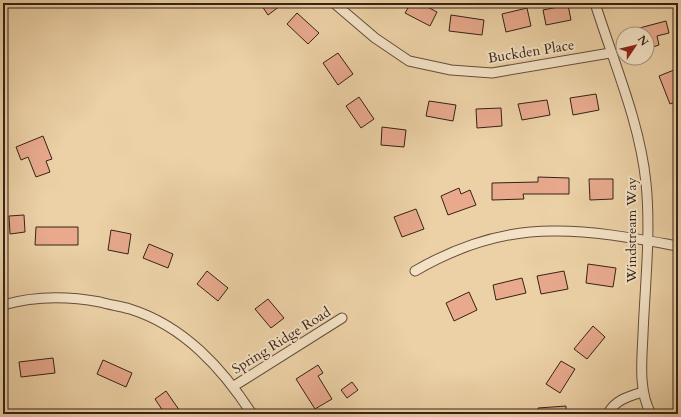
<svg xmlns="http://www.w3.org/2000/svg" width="681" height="417" viewBox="0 0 681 417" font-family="Cardo,serif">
<rect width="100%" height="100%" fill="#ecd1a6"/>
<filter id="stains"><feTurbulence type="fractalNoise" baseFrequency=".005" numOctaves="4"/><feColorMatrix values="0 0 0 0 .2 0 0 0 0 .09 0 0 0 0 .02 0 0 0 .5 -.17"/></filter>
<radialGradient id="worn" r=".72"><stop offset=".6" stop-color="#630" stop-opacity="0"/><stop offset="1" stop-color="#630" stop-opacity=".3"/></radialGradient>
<g fill="#e8a98d" stroke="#362216">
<path d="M260,3h24l-16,12z"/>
<path d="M411,3h9l17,9 -7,14 -25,-13z"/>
<path d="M568,5l3,15 -25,5 -3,-15z"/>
<path d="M527,8l4,18 -25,6 -4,-18z"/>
<path d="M297,13l22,20 -11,11 -21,-20z"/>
<path d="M451,15l33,5 -2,15 -33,-4z"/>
<path d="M666,21l3,12 -12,3 2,9 -12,4v-15h-19v-3z"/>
<path d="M338,53l15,21 -15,11 -15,-22z"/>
<path d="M674,70l4,10v21l-8,3 -11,-28z"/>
<path d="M596,94l3,16 -26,5 -3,-17z"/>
<path d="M359,97l15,22 -13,9 -15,-22z"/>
<path d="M547,100l3,15 -28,5 -4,-16z"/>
<path d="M429,101l27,4 -3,16 -27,-5z"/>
<path d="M501,108l1,18 -25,2 -1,-19z"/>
<path d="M382,127l24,3 -2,17 -23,-2z"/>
<path d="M43,136l9,23 -6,2 4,11 -14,5 -8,-20 -7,3 -5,-13z"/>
<path d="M538,177l31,1v16h-46l1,5 -32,1v-17l46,-1z"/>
<path d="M589,179h24v20l-23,1z"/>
<path d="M459,188l2,6 9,-4 6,15 -28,10 -7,-19z"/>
<path d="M416,209l8,20 -22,8 -8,-20z"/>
<path d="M24,215l1,17 -15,2 -1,-18z"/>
<path d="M36,227h42v18h-43z"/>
<path d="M111,230l20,4 -3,20 -20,-4z"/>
<path d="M149,244l24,10 -5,14 -25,-10z"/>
<path d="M588,264l28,4 -3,19 -27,-4z"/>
<path d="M207,271l21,17 -10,13 -21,-17z"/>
<path d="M564,271l4,18 -27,5 -4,-18z"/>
<path d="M522,278l4,15 -30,7 -3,-15z"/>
<path d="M469,292l8,18 -23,11 -8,-18z"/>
<path d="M268,299l16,19 -13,10 -16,-19z"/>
<path d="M593,326l12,11 -18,22 -13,-10z"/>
<path d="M53,358l2,15 -34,4 -2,-15z"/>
<path d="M103,360l29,13 -6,14 -29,-13z"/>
<path d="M561,361l14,8 -15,24 -14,-9z"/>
<path d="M318,365l5,8 -5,3 14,23 -17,10 -19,-30z"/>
<path d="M352,382l6,8 -11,8 -6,-8z"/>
<path d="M166,391l16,23h-17l-10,-15z"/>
<path d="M566,406v8h-27l-1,-6z"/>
</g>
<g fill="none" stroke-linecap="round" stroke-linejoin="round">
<defs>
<g id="street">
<path d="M334,3l41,35 34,23 42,9 41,3 118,-20"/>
<path d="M595,3c18,58 45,119 51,180 5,50 -1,101 -3,151 -1,26 -5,56 8,80"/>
<path d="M415,271c43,-25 92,-41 142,-40 40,0 81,8 121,15"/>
<path d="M3,305c31,-9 65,-9 97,-3 10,3 20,4 30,7 54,17 92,59 122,105"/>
<path d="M234,386l108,-68"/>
<path d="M608,414c6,-14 22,-18 35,-22"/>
</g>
</defs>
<use href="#street" stroke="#644e3a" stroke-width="11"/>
<use href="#street" stroke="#f3e1c5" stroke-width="9"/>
</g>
<g text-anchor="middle" stroke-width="4" stroke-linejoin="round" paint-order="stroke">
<g font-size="14" fill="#362216" stroke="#f3e1c5">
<text transform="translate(531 51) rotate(-9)" y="5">Buckden Place</text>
<text transform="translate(631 230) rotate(-90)" y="5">Windstream Way</text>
<text transform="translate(281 340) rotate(-32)" y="5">Spring Ridge Road</text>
</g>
</g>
<rect width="681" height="417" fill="none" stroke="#ecd1a6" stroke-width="16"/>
<rect x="4" y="4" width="673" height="409" fill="none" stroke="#362216" stroke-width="2"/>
<rect x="8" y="8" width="665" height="401" fill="none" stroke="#362216"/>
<g transform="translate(635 46) rotate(55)"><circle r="19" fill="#f3e1c5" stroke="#a7957f"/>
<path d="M0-3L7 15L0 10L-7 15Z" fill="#8f2418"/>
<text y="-6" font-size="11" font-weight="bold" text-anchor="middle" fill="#362216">N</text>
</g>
<rect width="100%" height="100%" filter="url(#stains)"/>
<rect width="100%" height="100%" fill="url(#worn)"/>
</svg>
